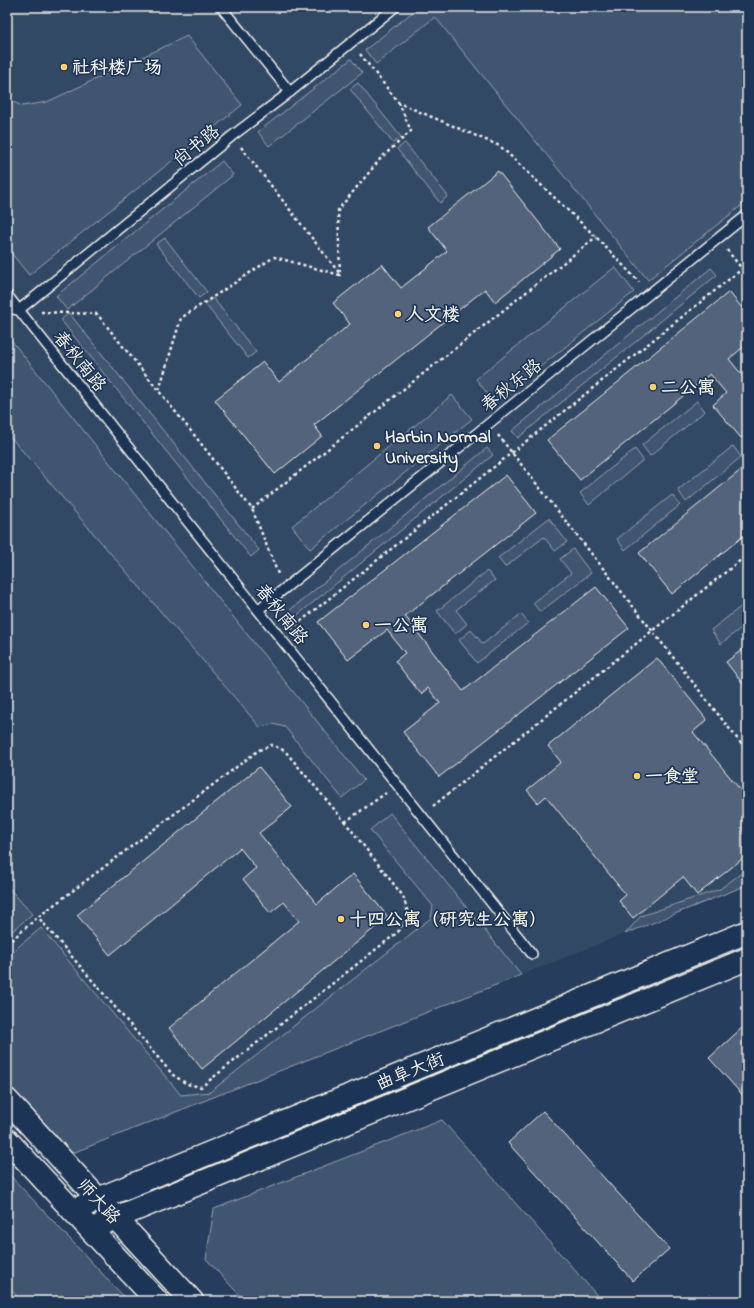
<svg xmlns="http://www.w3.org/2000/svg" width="754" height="1308" viewBox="0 0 754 1308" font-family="'Indie Flower','LXGW WenKai TC',sans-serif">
<rect width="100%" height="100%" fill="#263d5d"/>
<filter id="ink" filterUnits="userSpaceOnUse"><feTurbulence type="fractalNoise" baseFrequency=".025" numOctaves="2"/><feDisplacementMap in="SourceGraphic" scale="8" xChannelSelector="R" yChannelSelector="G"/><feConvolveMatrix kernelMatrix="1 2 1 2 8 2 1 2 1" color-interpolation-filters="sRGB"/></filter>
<g filter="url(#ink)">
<path fill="#334966" d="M7,7h740v878l-682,271 -58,-65z"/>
<g fill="#40546f" stroke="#9aa2ac">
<path d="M419,7h324l4,5v189l-99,79 -213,-263 -59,47 -11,-14z"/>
<path d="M187,36l55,69 -213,170 -22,-27v-149l15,7 25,-4z"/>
<path d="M351,59l11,14 -93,73 -11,-14z"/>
<path d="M358,83l43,54 -8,6 -43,-54z"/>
<path d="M405,143l43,53 -8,7 -43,-54z"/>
<path d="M222,161l11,14 -166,135 -11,-14z"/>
<path d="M165,238l42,54 -8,6 -43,-54z"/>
<path d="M615,267l19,25 -139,111 -19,-24z"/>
<path d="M711,268l6,7 -199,163 -6,-7z"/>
<path d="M213,298l43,54 -8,6 -43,-54z"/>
<path d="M69,313l190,237 -8,7 -190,-237z"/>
<path d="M7,335l357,445 -22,18 -57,-71 -12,-3 -13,3 -253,-294z"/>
<path d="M452,395l20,24 -162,130 -18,-23z"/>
<path d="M697,401l8,10 -55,45 -8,-11z"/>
<path d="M733,446l8,11 -55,45 -8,-12z"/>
<path d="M487,448l6,7 -199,163 -5,-7z"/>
<path d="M635,449l8,11 -54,45 -9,-12z"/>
<path d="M672,495l8,10 -55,45 -8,-11z"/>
<path d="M549,518l18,24 -12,9 -11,-14 -39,30 -7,-9z"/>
<path d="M573,549l18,24 -51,39 -7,-9 38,-30 -11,-14z"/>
<path d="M487,571l8,9 -39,30 11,14 -12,10 -18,-23z"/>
<path d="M747,602v21l-26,21 -10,-14z"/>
<path d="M521,614l7,9 -51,40 -18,-23 12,-10 12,14z"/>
<path d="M390,813l131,162 -456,181 -58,-65v-135l34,-28 140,167 29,-3 221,-174 2,-12 -63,-76z"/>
<path d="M747,869v16l-122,49 16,-18 79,-27z"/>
<path d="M7,886l25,28 -25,22z"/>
<path d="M442,1120l160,181h-357l-39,-42 8,-50z"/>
<path d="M7,1172l121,129h-107l-14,-16z"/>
</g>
<g fill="#52647b" stroke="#f4f1e8">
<path d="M498,171l62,78 -65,53 -10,-13 -171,136 8,11 -47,38 -60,-74 48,-38 16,20 71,-58 -17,-21 49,-39 19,24 46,-37 -19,-24z"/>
<path d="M729,292l18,22v30l-18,15 18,22v52l-6,5 -28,-33 13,-12 -16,-19 -130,106 -33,-40z"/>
<path d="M747,465v68l-75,61 -33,-41z"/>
<path d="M506,475l30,38 -131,103 58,75 133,-104 33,41 -190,149 -36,-45 37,-29 -12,-15 -7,6 -26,-33 10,-8 -18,-23 -39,30 -30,-38z"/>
<path d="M747,646v43l-21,-27z"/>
<path d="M657,658l50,62 -14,12 54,66v57l-50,40 -14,-18 -50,41 -14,-17 7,-6 -80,-99 -8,7 -11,-13 34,-28 -13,-16z"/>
<path d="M259,767l33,40 -33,26 58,71 36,-30 35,43 -186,152 -33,-41 130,-107 -15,-19 -14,11 -27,-34 13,-11 -16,-20 -130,107 -33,-40z"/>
<path d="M744,1026l3,3v71l-38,-42z"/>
<path d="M543,1111l126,138 -36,32 -125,-138z"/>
<path d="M710,1294l6,7h-14z"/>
</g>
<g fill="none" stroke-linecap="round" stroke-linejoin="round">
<defs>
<g id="service">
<path d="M221,7l69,85"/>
<path d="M7,295l525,659"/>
<path d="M7,308l12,2 213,-174 58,-44 105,-85"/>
<path d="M258,610l489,-395"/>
</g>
<g id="tertiary">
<path d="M7,1100l185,201"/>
<path d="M7,1140l150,161"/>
<path d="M73,1211l25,-12 649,-267"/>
<path d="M91,1230l24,-12 632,-259"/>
</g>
</defs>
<use href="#service" stroke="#f4f1e8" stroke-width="12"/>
<use href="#tertiary" stroke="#f4f1e8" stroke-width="25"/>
<g stroke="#f4f1e8" stroke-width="2.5" stroke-dasharray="3 3" stroke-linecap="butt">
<path d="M360,54l39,49 101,43 96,91 43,45"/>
<path d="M241,147l99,127"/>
<path d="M727,250l20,25"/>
<path d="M41,312l56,2 102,127 53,68 26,65"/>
<path d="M159,390l22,-72 93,-61 66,18 -2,-65 43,-52 30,-27 -12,-28"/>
<path d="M498,435l249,316"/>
<path d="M252,509l344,-272"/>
<path d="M291,629l451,-360"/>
<path d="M433,806l314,-251"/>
<path d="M345,822l41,-29"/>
<path d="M7,944l31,-27 221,-167 13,-5 13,6 60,71 58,74 5,17 -10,19 -197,155 -14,-3 -14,-9 -135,-158"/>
</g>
<use href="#service" stroke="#1d3557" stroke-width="9"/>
<use href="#tertiary" stroke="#1d3557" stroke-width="22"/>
</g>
</g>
<g fill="#ffd166" stroke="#1d3557" stroke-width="1.5">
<circle cx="64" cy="67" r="4"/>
<circle cx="398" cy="314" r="4"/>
<circle cx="653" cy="387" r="4"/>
<circle cx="377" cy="446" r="4"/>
<circle cx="366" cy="625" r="4"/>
<circle cx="637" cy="776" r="4"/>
<circle cx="341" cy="919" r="4"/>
</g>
<g text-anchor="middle" stroke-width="3.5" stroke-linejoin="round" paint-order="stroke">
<g font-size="18" font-weight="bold" fill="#f4f1e8" stroke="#1d3557" text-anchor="start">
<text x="72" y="73">社科楼广场</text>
<text x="406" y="320">人文楼</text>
<text x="661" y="393">二公寓</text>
<text x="385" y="442">Harbin Normal<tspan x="385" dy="21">University</tspan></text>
<text x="374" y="631">一公寓</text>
<text x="645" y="782">一食堂</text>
<text x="349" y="925">十四公寓（研究生公寓）</text>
</g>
<g font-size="18" fill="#f4f1e8" stroke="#1d3557">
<text transform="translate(196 145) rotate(-39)" y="6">尚书路</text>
<text transform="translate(80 361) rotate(51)" y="6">春秋南路</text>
<text transform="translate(511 385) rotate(-39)" y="6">春秋东路</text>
<text transform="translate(282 614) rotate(51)" y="6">春秋南路</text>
<text transform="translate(410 1071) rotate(-22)" y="6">曲阜大街</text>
<text transform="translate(99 1201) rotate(47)" y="6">师大路</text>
</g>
</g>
<rect width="754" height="1308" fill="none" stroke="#1d3557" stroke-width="24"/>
<rect x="12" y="12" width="730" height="1284" fill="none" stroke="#f4f1e8" stroke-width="1.5" filter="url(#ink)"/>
</svg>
